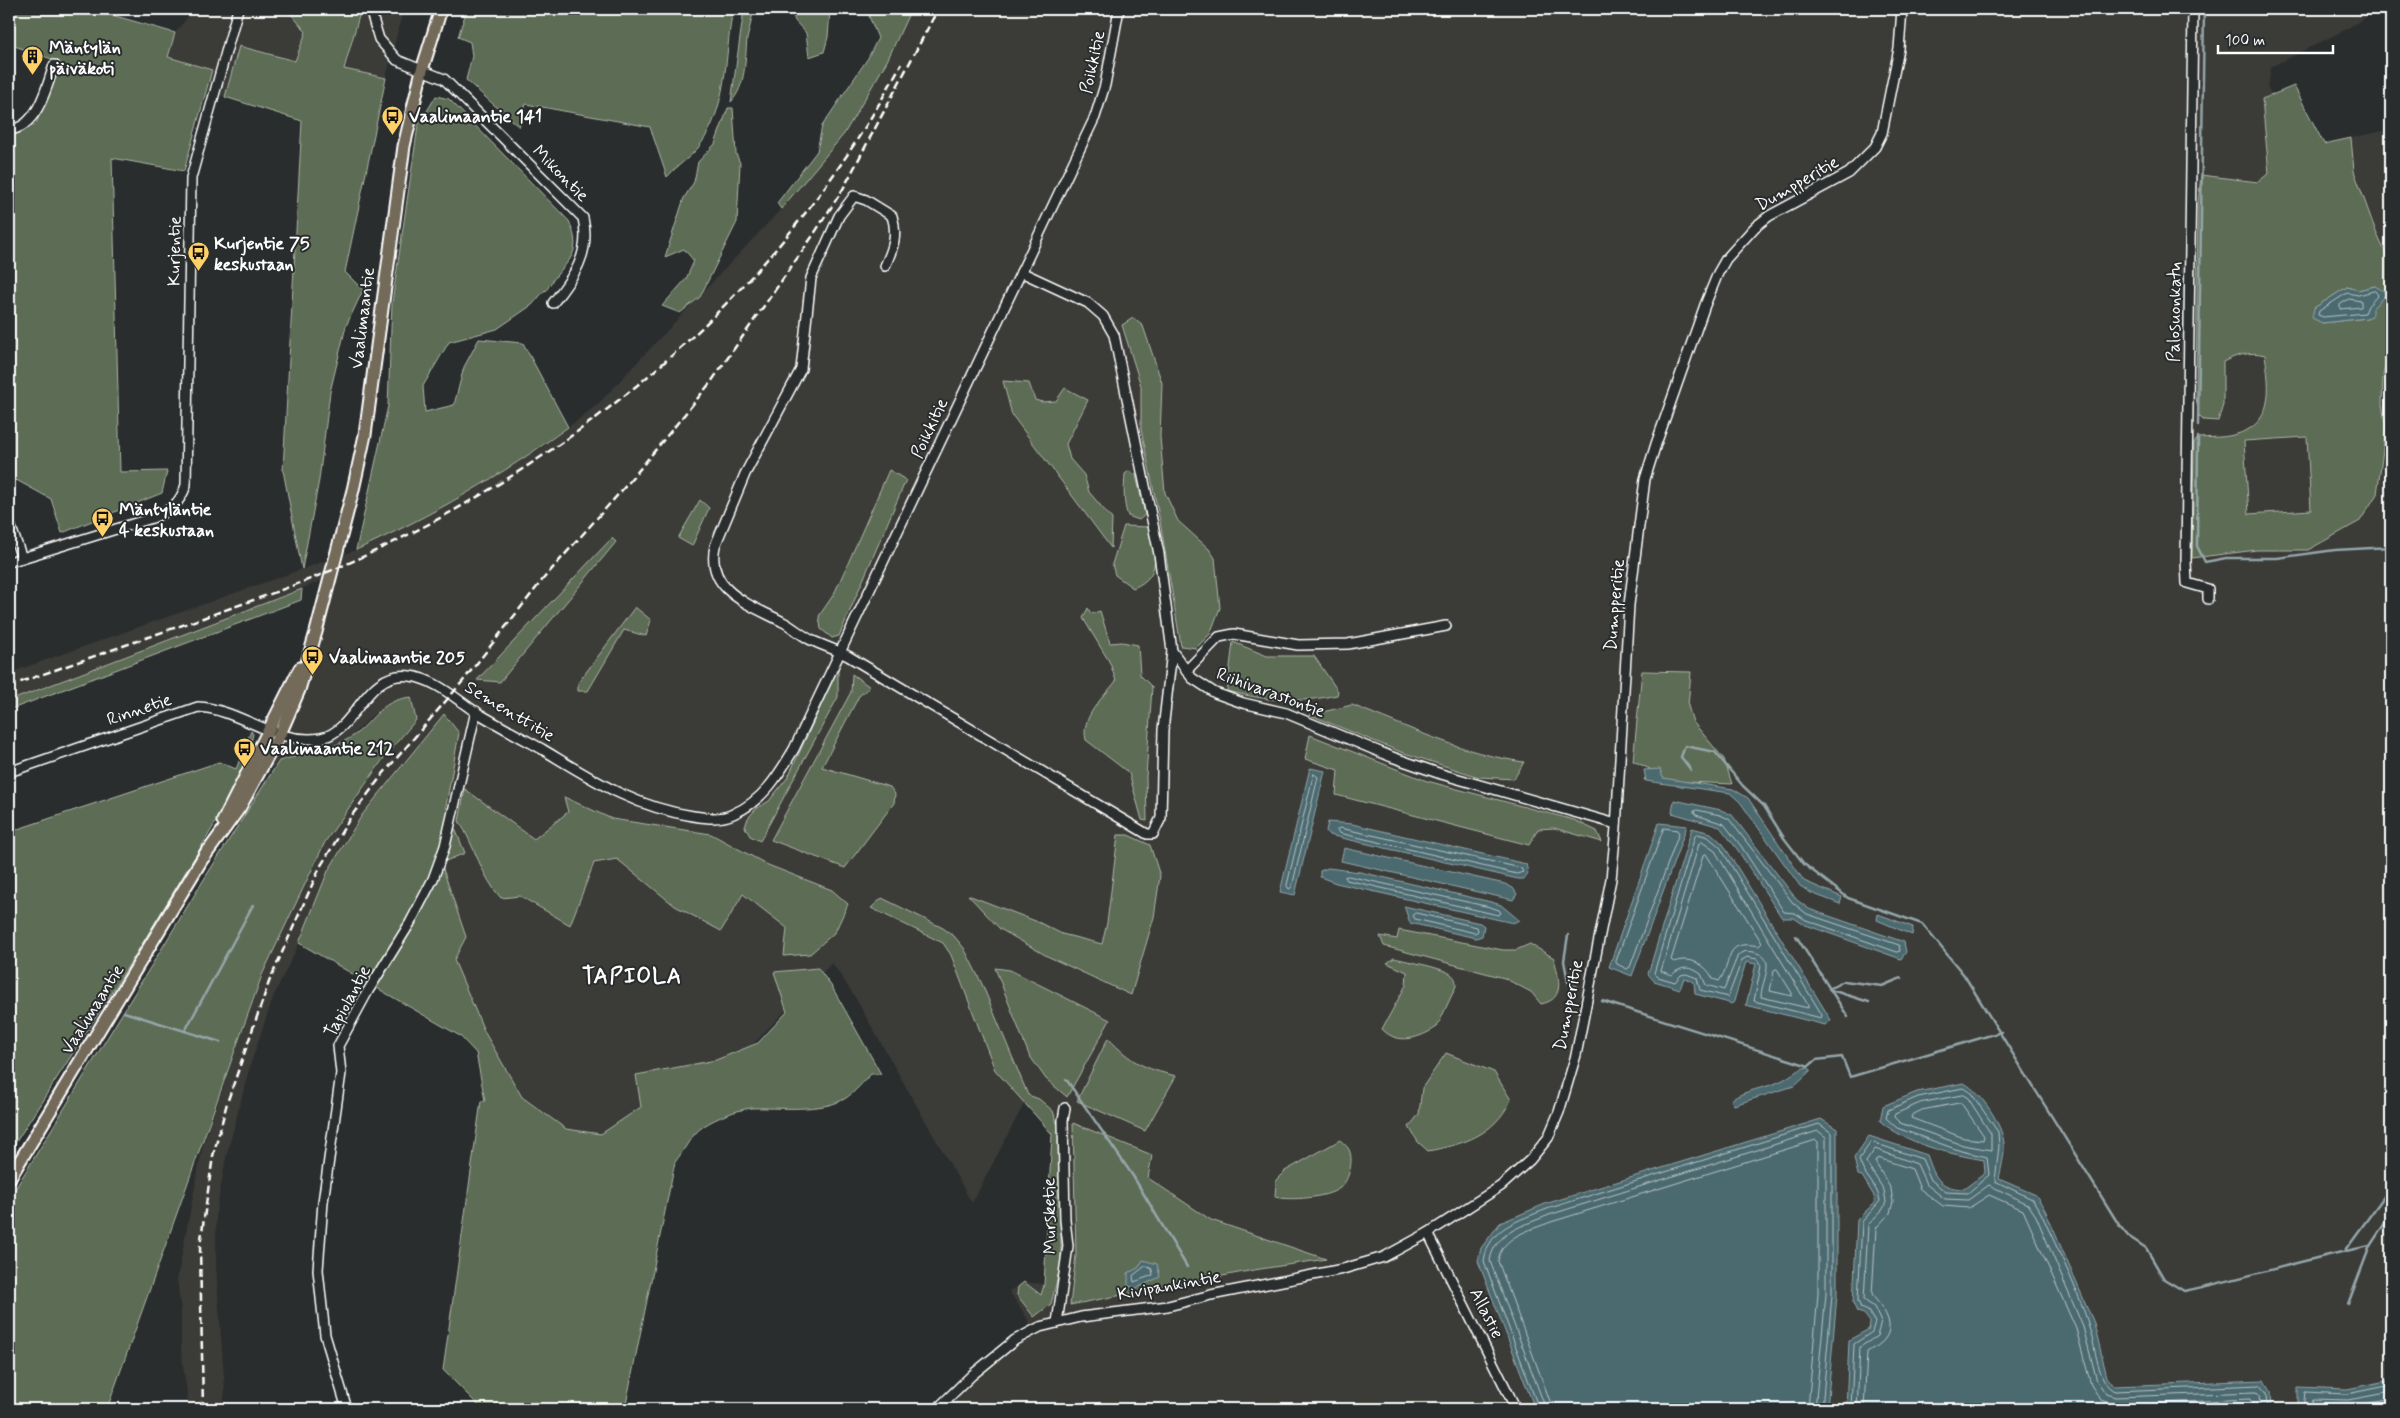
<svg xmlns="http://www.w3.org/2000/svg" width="2400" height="1418" viewBox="0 0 2400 1418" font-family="Mynerve,sans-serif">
<rect width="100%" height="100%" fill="#2a2d2e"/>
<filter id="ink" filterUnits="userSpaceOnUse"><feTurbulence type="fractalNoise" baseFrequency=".02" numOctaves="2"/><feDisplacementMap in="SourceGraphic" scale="10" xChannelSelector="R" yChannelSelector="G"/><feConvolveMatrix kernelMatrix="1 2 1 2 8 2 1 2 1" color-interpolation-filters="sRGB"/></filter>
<g filter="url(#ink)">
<g fill="#3b3a37">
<path d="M194,9h93l19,23 -11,30 -56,-16 -14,51 -18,-5 5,-22 -44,-13 7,-24z"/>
<path d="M361,9h40l2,2 -17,67 -42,-8z"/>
<path d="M911,9h1468l-36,22 -72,36 -3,21 3,7 23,-9 30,58 67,-15v1280h-1461l30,-32 38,-28 33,-19 -2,-9 -20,-30 15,-9 20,2 8,-150 -28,-30 -52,99 -119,-209 -21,-31 -187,192 -97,-8 -57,-93 -192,-110 -25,51 -24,71 -24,92 -10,55v53l9,124 -2,19h-34l-8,-59v-37l-4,-34 26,-134 59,-170 63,-133 61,-87 30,-35 -5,-23 -34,14 -25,25 -11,7 -62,18 -5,8 -14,-8 21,-40 25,-61 23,-82 -320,123v-28l347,-123 39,-18 146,-84 57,-44 183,-195 106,-148z"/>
</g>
<g fill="#5d6c55" stroke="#aeb6aa" fill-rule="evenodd">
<path d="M9,9h82l84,24 -7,24 44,13 -28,101 -72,-13 8,314 47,-1 -5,22 -100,40 -11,-34 -42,-23v-341l27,-11 24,-62 -51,-18z"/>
<path d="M287,9h29l3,3 4,-3h38l-17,60 42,9 -41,194 18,18 -17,36 -16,66 -11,88 -17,89 -19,-99 19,-349 -77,-24 14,-51 56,15 11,-29z"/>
<path d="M467,9h266c-9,48 -4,98 -35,139 -9,11 -22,18 -31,29l-17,-50 -124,-23 -7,23 -53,-47 6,-24 -2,-14 -12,-5z"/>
<path d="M744,9h10c-2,10 -5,20 -7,30 -2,21 -1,47 -16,63z"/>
<path d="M791,9h41l-2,2 -2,26 -4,15 -15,5 -3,-24 -11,-12z"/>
<path d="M866,9h45l-24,52 -43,73 -63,75 -4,-6 40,-52 5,-25 46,-68 10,-20z"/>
<path d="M2294,86l30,58 27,-6 3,33 22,61 15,33v79l-8,31 -1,29 4,24 -9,66 -17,27 -52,29h-51l-65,8 2,-115 4,-5c11,-1 24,0 35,-3 42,-9 37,-47 32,-80 -14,-4 -29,0 -42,7v43l-5,16 -15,-1 -4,-4 -3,-18 2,-195 3,-28 57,7 11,-9 -7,-74zM2375,286l-3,23 -5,9 -45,5 -8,-15 33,-21 11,3zM2307,437l4,73 -62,4 -5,-73z"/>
<path d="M436,96l13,3 120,122c17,38 -7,40 -23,70l-1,-1 -13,15 -35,24 -48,13 -26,44 2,26 29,-7 10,-38 15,-28 44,4 45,84c-65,48 -139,90 -212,123l32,-144 4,-103 26,-177z"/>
<path d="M728,108h5l3,46 4,9 -3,59 -37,75 -20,16 -18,-7 24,-27 8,-18 -10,-12 -19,8 19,-59 10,-16 4,-20 17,-18z"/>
<path d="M1133,318l10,8 19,57 -2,54 5,56 13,28 31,28 6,9 5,50 -10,26 -14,14 -15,-2 -21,-125 -19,-92v-43l-19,-61z"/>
<path d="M1003,381l26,2 6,17 7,2 14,-1 9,-13 23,12 -22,44 4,15 14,16 5,17 23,27 -1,29 -99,-133z"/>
<path d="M889,470l17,10 -67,156 -7,2 -11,-9 -2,-13 15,-22 15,-33z"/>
<path d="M1129,471l7,4 9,40 -6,5 -11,-4c-5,-13 -4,-28 -3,-42z"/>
<path d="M700,500l9,8 -17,38 -14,-8z"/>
<path d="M1124,526l25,1c6,25 14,49 -16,61l-18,-13 -3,-11z"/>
<path d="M612,538l4,4 -116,140 -23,-2z"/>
<path d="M302,589l-1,11 -292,110v-9z"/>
<path d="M635,607l16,13 -5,16 -22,-6 -36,61h-10v-8z"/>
<path d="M1088,608l3,6 9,-3 10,32 12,-1 16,3 2,30 12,12 -6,90 1,44 -5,-1 -13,-47 -43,-33c-6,-23 17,-42 30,-59l-6,-18 -27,-45z"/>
<path d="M1233,642l34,14h47l24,35 -1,4c-42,9 -68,6 -110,-4z"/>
<path d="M838,669v28l-78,144 -10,-5 -5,-9 3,-9 8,-9 13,-8 19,-24z"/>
<path d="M1642,671l49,1 -3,34 5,16 31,37 8,25 -88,-4 6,-11 -17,-8z"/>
<path d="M852,674l18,13 -11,9 -37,71 68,20 5,7 -1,9 -49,65 -74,-28 80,-148z"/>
<path d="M411,697l5,23 -30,35 -61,87 -63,133 -155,434h-98v-210l197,-323 73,-115c23,-7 51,-11 71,-23 24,-15 27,-37 61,-41z"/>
<path d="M1352,705c56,22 112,49 172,57l-10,17 -35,-2 -78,-25 -91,-37z"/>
<path d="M444,714l15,19 -13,73 19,47 -24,10 25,74 -12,23 31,73 37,64 44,32 35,5 40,-27 -5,-32 80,-15 42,-17 29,-31 -13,-40 44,-4 14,19 49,87h-10c-8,8 -16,18 -25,24 -23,15 -69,9 -95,10 -15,2 -35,10 -47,18 -14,9 -19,24 -29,36l-50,247h-143l-39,-39 38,-269h4l-9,-48 -16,-17 -161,-93 29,-72 34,-56z"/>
<path d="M251,731l2,3c-11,52 -47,104 -74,149 -54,91 -113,180 -170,270v-321l210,-70 17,7z"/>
<path d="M1310,735l117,46 147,39 23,11 5,11 -48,-14 -16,1 -9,16 -193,-50 2,-25 -33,-11z"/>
<path d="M465,789l69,50 34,-27 -4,-15 48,22 99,15 57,31 64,25 16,14 -13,28 -25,22 -26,2 3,-28 -44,-34 -22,37 -46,-25 -58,-47 -23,4 -24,62 -50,-29 -19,2c-20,-22 -26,-52 -42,-77z"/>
<path d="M1118,835h10l22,10 10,31 -6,41 -23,78 -84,-39 -47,-27 -32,-34 70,27 24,12 40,10 5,-21z"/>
<path d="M882,898l61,30 11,8 10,12 18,36 46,111 11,4 14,12 5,15 3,50v88l-10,40 -17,13 -17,-22 1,-8 6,-5 17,13 3,-10 8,-151 -57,-64 -44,-115 -8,-12 -72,-35z"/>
<path d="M1399,930l104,20h13l14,-6 24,14c4,18 13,41 -13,46l-10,-12 -27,-14 -120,-32 -4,-10 17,3z"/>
<path d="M1394,958c12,3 51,10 58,17 4,3 4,7 4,11l-19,41c-17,11 -39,19 -55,2l24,-44 1,-13 -20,-9z"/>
<path d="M995,968l15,2 100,50 -43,77 -21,-18 -17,-24z"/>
<path d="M1108,1038c24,25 35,30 68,38l-31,55 -68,-30z"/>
<path d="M1446,1053l48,19 17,28c-17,35 -46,44 -83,51l-10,-9 -9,-15 10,-13 3,-26z"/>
<path d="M1073,1123l79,32 -4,23 63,42 115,39 -72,11 -184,35 6,-50z"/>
<path d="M1340,1140c2,2 6,5 8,8 7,10 1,33 -8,40 -13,10 -50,13 -65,9l1,-17 9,-9z"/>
</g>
<g fill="#4c6a70" stroke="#94a6a9">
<path d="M2375,286l12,7 -15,16v7l-5,2 -45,5 -10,-5 2,-10 33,-21 11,3z"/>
<path d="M1310,768l15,3 -30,124 -15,-3z"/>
<path d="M1660,769l3,9 70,11 15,9 56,83 38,16 -2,7 -29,-11 -11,-7 -60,-84 -10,-9 -84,-12 -2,-11z"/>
<path d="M1674,800l47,10 11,5 65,85 12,9 95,33 2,10 -5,7 -98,-35 -9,-6h-12l-45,-69 -17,-22 -48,-14z"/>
<path d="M1328,822l24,2 174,40 2,9 -4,6h-6l-189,-44 -3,-4z"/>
<path d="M1659,823l28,3 -55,150 -23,-9z"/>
<path d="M1692,828l19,5 12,11 108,176 -6,5 -79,-20 10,-41 -10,-2 -13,42 -38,-10 -1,-12 -10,-4 -4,11 -26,-8 -6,-7z"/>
<path d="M1344,848l161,36 8,4 4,6 -4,6 -172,-39z"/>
<path d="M1328,868l32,4 131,30 10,3 18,15 -6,3 -177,-40 -16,-6v-6z"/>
<path d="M1404,906l76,17 4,3 -2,10 -6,2 -66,-15z"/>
<path d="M1878,914l35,13 -1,8 -35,-15z"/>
<path d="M1808,1067l3,3 -17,16 -60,19 -3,-5c15,-11 34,-11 52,-20 9,-5 14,-11 25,-13z"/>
<path d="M1964,1083c17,9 38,41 40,60 1,12 -3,25 -5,36l37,16 9,15 49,113 13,54 7,9 150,-6 6,12 1,17h-425l3,-69 20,-11 1,-7 -6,-8 -7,-2 -4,-9 4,-83 18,-18 -1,-6 -12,-20 -4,-1 -4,-17 15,-22 58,19c8,22 11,33 37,34l21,-16 -1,-13c-35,-6 -77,-16 -104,-39l3,-15 34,-14z"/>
<path d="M1821,1119l16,10v166l-10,114h-292l-57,-148 3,-13 19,-25 45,-19z"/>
<path d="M1143,1260l14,4 3,13 -23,11 -9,-2v-13l10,-5z"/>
<path d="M2391,1380v29h-93v-22l49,2z"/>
</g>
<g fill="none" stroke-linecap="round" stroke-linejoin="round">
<g stroke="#b7c3c6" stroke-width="1">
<path d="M2375,291l3,4 -10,11 -3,7 -42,4 -5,-2 1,-4 28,-18 11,2z"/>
<path d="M2349,299l12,2v6l-21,2v-4z"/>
<path d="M1314,774l4,3 -26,110 -3,2 -2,-3z"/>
<path d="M1697,810l23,5 9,4 64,84 14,11 92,31 1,6 -3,1 -91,-32 -11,-7 -11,-1 -43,-66 -17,-22 -28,-9 -2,-3z"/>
<path d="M1340,828l181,40 2,4 -6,2 -178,-41 -2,-3z"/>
<path d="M1664,828l13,2 2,3 -49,134 -3,2 -10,-5 -1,-2z"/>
<path d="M1698,834l10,3 12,10 102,168 -1,3 -67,-17 7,-35 -4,-7 -10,-2 -5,3 -14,37 -28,-7 -3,-12 -11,-4 -5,1 -6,7 -17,-5 -4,-4 41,-137z"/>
<path d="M1702,842l13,9 93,154v3l-47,-11c0,-17 18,-40 -8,-45 -6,-1 -10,-1 -15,3l-14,35 -18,-5 -5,-11c-11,-8 -20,-8 -29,1l-11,-4 38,-127z"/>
<path d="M1706,854l56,89 -3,3c-37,-7 -25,15 -40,35l-6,-2c-7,-15 -23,-23 -39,-17l-3,-2 32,-104z"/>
<path d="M1348,876l142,31 9,3 2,3 -3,2 -151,-35 -2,-3z"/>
<path d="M1416,913l61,14 1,4 -3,2 -60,-14 -2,-4z"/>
<path d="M1777,969l15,24v3l-22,-5 4,-20z"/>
<path d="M1963,1095l5,3 23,36v16l-28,-5 -63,-22 -6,-6 1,-3 25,-11z"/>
<path d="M1961,1103l23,33 -1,4 -19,-2 -53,-20 1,-3 10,-5z"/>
<path d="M1146,1266l6,3 1,6 -19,7 -1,-6z"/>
<path d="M1539,1409l-55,-148c5,-34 34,-40 63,-52l272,-85 13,9v162l-10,114"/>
<path d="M1546,1409l-56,-148c4,-29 35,-36 59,-46l269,-84 8,6v157l-11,115"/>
<path d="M1553,1409l-55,-148c3,-25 33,-31 53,-39l265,-82 2,2v152l-10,115"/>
<path d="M1851,1409l3,-65 18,-12 3,-10 -7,-11 -7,-3 -3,-7 4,-79 18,-21c-2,-16 -18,-26 -21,-42l12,-17 51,17 9,21 15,12 22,1 21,-18 -2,-18 -26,-6 -64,-23 -11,-10 2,-8 30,-13 45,-9 8,5 27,39 1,14 -4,35 37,18 9,14c18,40 40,81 51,124 3,13 8,50 23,54l145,-6 6,9 1,15"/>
<path d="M1857,1409l3,-62 17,-11 4,-14 -7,-15 -10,-7 4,-75 15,-16 3,-7 -2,-12 -18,-28 9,-13 42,15 9,20 19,15 23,1 21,-15 39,19 8,12 47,111 14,54 9,13 9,3 141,-5 3,3 1,14"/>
<path d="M1864,1409l3,-57c4,-3 10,-5 14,-9 18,-16 2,-35 -9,-48l4,-67 14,-15 3,-11 -2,-13 -16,-27 3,-4 34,11 8,20 23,17 26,2 20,-13 34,15 53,119 15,56 10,15 13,5 136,-6 3,10"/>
<path d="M2303,1409l2,-17 42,2 44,-9"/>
<path d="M2310,1409l2,-10 36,1 43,-8"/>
<path d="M2317,1409l2,-2h30l42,-8"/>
</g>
<g stroke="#94a6a9" stroke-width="2.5">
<path d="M2198,425l6,-416"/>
<path d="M2198,437l-1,109 8,16 21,-4h51l58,-8 56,-3"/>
<path d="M1691,770l-10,-13 4,-11 30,6 28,34 21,20 20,32 20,26 44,34 74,26 42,51 155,250 9,11 18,12 18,31 20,12c63,-13 123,-33 186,-45"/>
<path d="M1568,935l-4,26 4,21 8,5"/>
<path d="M1796,936l52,81"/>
<path d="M1829,989l15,-8 38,5 19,-8"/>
<path d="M1831,990l38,12"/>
<path d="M1602,1001l207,65 7,-6 26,-3 8,20 151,-45"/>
<path d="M124,1012l96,30"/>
<path d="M185,1031l68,-126"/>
<path d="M1066,1079l67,97 54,91"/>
<path d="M2345,1250l46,-63"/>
<path d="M2348,1304l22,-58 21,-32"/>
</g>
<defs>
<g id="minor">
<path d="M370,9l9,30 18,21 47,19 139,139c8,36 -9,58 -30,85"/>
<path d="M2193,9l-7,552 1,22 21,6v10"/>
<path d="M9,130c28,-2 38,-43 45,-65"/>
<path d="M885,266c8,-17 13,-31 7,-50l-26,-16 -12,-4 -15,20 -28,62 -10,91 -56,105 -30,72c-10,45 36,59 68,76 10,5 19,14 30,19 11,5 24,9 35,15l299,178h6l8,-16 2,-88 9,-79"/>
<path d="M1021,272l67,31 15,13 11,19 45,219 13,97 20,27 23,15 28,10 43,10 106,44 49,17 175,50"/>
<path d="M9,522l13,36"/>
<path d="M9,562l143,-44c18,-7 28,-14 34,-33l5,-307 47,-169"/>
<path d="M1186,671l33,-34 15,-3 64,11 50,-1 98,-18"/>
<path d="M9,772l189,-65c42,2 79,39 123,31 36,-7 43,-68 89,-62 25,3 46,23 66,36 22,13 44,25 66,37 50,30 91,58 151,67 13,2 28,4 40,-2 30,-13 45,-38 61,-65l301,-632 10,-32 14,-76"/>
<path d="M1428,1233l88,176"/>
<path d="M1057,1323l11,-77 -3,-26 -2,-100 2,-12"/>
<path d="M347,1409l-22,-74 -7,-65 5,-68 18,-129 -3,-27 30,-55 42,-68 23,-44 12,-33 31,-135"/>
<path d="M937,1409l35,-34 43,-35 25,-13 41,-10 87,-11 43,-11 132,-26 41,-12 44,-24 73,-47 29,-26 18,-22 11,-26 17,-57 35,-176 5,-51 13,-223 16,-126 11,-35 49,-139 13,-32 8,-14 29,-32 14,-11 80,-43 26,-26 7,-14 9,-45 8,-39 3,-40"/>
</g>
<g id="major">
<path d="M223,821l77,-153"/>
<path d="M204,857l36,-50 40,-73 19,-44 17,-58 37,-142 12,-55 39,-289 18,-76 19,-61"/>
<path d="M9,1179l198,-328"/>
</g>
</defs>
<use href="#minor" stroke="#fff" stroke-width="12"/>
<use href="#major" stroke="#fff" stroke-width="15"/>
<use href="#minor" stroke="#2a2d2e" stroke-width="9"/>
<use href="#major" stroke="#736b5a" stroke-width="11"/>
<g stroke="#fff" stroke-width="2.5" stroke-dasharray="8 4" stroke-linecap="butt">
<path d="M9,686c64,-22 127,-45 191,-67 53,-19 107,-37 158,-60 227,-104 427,-272 543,-495"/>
<path d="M203,1409l-3,-163 13,-90 14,-53 42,-121 51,-115 32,-52 31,-41 80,-93 81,-103 86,-97 81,-99 101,-145 31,-48 95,-180"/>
</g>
</g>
</g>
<defs>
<symbol id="building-pin" viewBox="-11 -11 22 30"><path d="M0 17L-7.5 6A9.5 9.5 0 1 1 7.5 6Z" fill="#ffd166" stroke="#2a2d2e"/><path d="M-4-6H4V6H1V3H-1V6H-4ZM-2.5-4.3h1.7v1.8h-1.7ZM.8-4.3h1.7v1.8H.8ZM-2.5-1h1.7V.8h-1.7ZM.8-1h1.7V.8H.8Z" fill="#111"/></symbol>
<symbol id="bus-pin" viewBox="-11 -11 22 30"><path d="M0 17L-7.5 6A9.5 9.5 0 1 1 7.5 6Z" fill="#ffd166" stroke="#2a2d2e"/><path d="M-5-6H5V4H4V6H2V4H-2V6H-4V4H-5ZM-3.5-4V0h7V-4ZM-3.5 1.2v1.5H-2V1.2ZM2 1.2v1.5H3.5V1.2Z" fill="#111"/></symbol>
</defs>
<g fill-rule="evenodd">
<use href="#building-pin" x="20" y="44" width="25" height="34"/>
<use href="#bus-pin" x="380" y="104" width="25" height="34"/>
<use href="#bus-pin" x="186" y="240" width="25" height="34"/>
<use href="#bus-pin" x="90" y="506" width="25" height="34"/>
<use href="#bus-pin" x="300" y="644" width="25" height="34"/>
<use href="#bus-pin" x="232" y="736" width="25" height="34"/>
</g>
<g text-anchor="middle" stroke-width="4" stroke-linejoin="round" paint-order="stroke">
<g font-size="18" font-weight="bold" fill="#fff" stroke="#2a2d2e" text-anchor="start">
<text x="49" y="53">Mäntylän<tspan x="49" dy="21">päiväkoti</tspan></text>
<text x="409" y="122">Vaalimaantie 141</text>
<text x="214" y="249">Kurjentie 75<tspan x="214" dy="21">keskustaan</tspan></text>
<text x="119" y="515">Mäntyläntie<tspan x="119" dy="21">4 keskustaan</tspan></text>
<text x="329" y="663">Vaalimaantie 205</text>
<text x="260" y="754">Vaalimaantie 212</text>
</g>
<g font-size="18" fill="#fff" stroke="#2a2d2e">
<text transform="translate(1092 62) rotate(-78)" y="6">Poikkitie</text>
<text transform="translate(561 173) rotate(45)" y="6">Mikontie</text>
<text transform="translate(1797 183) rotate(-30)" y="6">Dumpperitie</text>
<text transform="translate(174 251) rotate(-89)" y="6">Kurjentie</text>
<text transform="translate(2174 312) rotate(-89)" y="6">Palosuonkatu</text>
<text transform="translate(362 318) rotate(-83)" y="6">Vaalimaantie</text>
<text transform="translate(929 428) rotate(-65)" y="6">Poikkitie</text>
<text transform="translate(1614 605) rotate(-85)" y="6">Dumpperitie</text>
<text transform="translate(1271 692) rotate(20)" y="6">Riihivarastontie</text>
<text transform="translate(139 709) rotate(-19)" y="6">Rinnetie</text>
<text transform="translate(510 711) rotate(31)" y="6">Sementtitie</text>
<text transform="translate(347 1001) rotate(-62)" y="6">Tapiolantie</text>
<text transform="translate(1568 1005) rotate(-79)" y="6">Dumpperitie</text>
<text transform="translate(92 1009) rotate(-58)" y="6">Vaalimaantie</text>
<text transform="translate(1049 1216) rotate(-91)" y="6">Mursketie</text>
<text transform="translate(1169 1285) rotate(-10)" y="6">Kivipankintie</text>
<text transform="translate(1487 1313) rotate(63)" y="6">Allastie</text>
</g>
<g font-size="22" font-weight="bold" letter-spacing="1" fill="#fff" stroke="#2a2d2e">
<text x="632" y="983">TAPIOLA</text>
</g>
</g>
<rect width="2400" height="1418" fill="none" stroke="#2a2d2e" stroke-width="30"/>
<rect x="15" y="15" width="2370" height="1388" fill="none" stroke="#fff" stroke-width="2" filter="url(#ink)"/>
<path d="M2218 45v8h115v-8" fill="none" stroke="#ffffff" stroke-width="2.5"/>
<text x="2225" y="45" font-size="15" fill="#ffffff" stroke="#2a2d2e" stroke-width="4" paint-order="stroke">100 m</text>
</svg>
